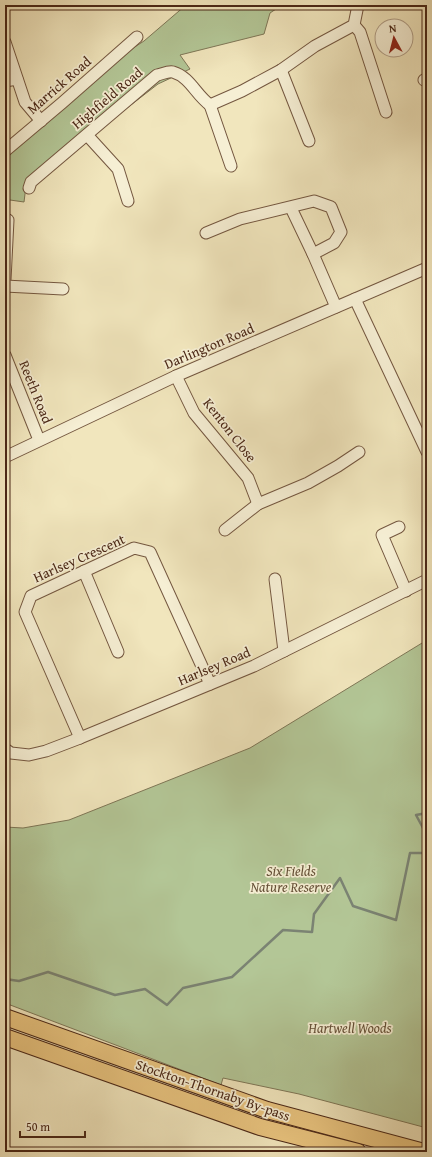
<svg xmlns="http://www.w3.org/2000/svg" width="432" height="1157" viewBox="0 0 432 1157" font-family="'Gentium Book Plus',serif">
<rect width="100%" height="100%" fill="#f1e6bd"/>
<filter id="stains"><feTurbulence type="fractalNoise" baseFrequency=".005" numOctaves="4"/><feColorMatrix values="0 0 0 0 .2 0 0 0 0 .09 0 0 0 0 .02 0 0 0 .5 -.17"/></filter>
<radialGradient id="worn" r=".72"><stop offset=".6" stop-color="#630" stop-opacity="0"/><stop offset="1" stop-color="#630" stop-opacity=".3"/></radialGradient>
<g fill="#b3c696" stroke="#7e7656">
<path d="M186,5h96l-12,8 -6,21 -84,21 10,14 -32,15 -132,102 -2,16 -14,-2 -5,3v-50l122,-101 17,-11z"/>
<path d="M427,640v488l-128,-34 -76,-16 -2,7 -216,-82v-176l18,1 46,-8 181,-72z"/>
</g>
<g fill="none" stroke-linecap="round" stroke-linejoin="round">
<g stroke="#7b8373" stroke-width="2.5">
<path d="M427,777l-1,2 1,2"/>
<path d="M427,813l-11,2 7,13 4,15"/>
<path d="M5,979l14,2 29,-9 67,23 30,-6 22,16 16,-17 49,-11 51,-47 29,2 2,-18 26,-36 13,28 43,14 14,-67h17"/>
</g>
<defs>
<g id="minor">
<path d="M354,25l6,7 26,80"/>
<path d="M5,42l20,60 16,19"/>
<path d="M281,70l28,71"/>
<path d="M424,80l3,-1"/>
<path d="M5,81l12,-2"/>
<path d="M210,105l32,-14 39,-21 34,-24 39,-21 4,-20"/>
<path d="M210,105l21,61"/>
<path d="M87,135l31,34 10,32"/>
<path d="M5,151l57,-48 75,-66"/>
<path d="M29,188l2,-6 126,-107c5,-1 11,-4 16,-3 17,5 23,23 37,33"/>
<path d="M291,208l22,46 23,53"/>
<path d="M206,233l34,-14 74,-18 17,6 10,25 -7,11 -21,11"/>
<path d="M5,280l3,-60"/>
<path d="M5,286l58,3"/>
<path d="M355,299l72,153"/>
<path d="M5,355l34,85"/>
<path d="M176,376l18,37 54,65 10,26 50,-21 30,-17 21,-14"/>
<path d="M5,457l171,-81 251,-108"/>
<path d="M399,527l-17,8 24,56"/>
<path d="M225,530l33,-26"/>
<path d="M84,571l34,81"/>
<path d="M275,579l9,72"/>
<path d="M80,738l-55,-126 6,-16 103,-48 16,4 60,132"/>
<path d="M5,749l6,4 18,2 17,-4 34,-13 174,-72 173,-86"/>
</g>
<g id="highway">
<path d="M5,1017l262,93 157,42"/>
<path d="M5,1037l255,90 98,25"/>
</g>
</defs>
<use href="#minor" stroke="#745740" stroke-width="13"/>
<use href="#highway" stroke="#4a2716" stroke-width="18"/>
<use href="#minor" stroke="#f6efd4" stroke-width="11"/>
<use href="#highway" stroke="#e8c37e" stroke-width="16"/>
</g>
<g text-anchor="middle" stroke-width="3.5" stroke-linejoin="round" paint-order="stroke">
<g font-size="14" fill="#4a2716" stroke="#f6efd4">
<text transform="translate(59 85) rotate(-41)" y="5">Marrick Road</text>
<text transform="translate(107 98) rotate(-40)" y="5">Highfield Road</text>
<text transform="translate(209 346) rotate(-23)" y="5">Darlington Road</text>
<text transform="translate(36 392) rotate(68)" y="5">Reeth Road</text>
<text transform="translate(230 430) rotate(52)" y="5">Kenton Close</text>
<text transform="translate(79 558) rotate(-24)" y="5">Harlsey Crescent</text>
<text transform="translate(214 666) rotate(-23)" y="5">Harlsey Road</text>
<text transform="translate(213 1090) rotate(19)" y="5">Stockton-Thornaby By-pass</text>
</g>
<g font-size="14" font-style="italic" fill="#644f36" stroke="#f6efd4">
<text x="291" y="876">Six Fields<tspan x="291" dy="16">Nature Reserve</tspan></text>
<text x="350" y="1033">Hartwell Woods</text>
</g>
</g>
<rect width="432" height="1157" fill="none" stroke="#f1e6bd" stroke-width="20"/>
<rect x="6" y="6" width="420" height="1145" fill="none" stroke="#4a2716" stroke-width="2"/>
<rect x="10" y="10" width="412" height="1137" fill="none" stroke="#4a2716"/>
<g transform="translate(394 38) rotate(353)"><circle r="19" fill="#f6efd4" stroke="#b19f88"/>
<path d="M0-3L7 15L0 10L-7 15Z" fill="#8f2418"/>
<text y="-6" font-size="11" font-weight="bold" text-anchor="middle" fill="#4a2716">N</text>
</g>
<path d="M20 1131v6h65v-6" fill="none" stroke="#4a2716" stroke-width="2"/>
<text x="26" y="1131" font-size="12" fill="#4a2716" stroke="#f6efd4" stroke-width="3" paint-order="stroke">50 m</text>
<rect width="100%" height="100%" filter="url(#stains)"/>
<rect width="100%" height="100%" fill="url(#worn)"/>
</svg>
